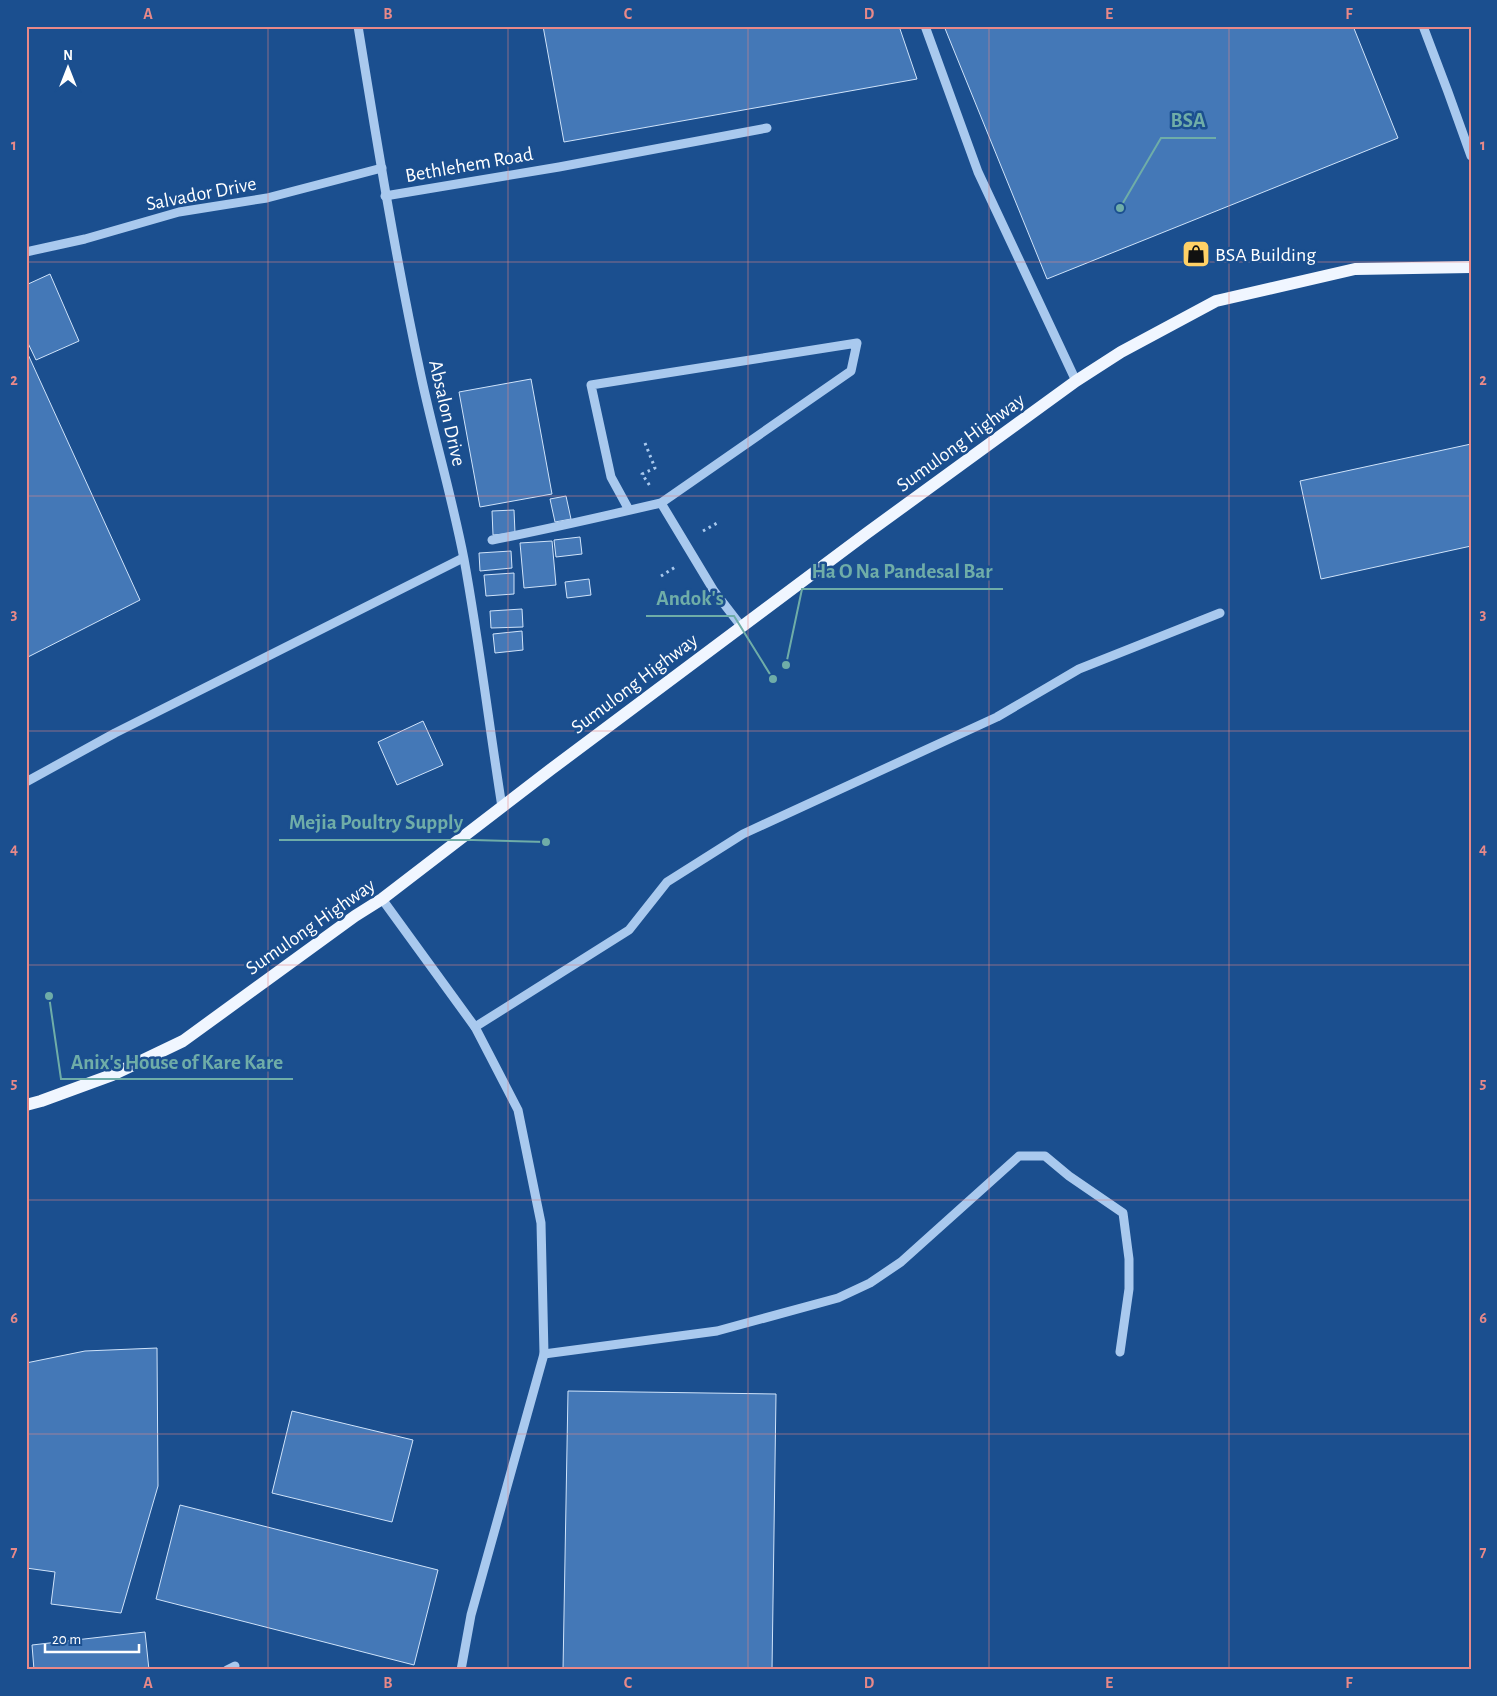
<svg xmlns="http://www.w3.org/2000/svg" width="1497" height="1696" viewBox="0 0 1497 1696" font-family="'Alegreya Sans',sans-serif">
<rect width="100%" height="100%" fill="#1b4f8f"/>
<g fill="#4478b7" stroke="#cfe3fa">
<path d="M543,26h356l18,53 -353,63z"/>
<path d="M944,26h409l45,112 -351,141z"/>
<path d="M50,274l29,67 -43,19 -10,-21v-54z"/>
<path d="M26,350l114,250 -114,58z"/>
<path d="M531,379l21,115 -72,13 -21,-115z"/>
<path d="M1471,444v102l-150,33 -21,-98z"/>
<path d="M566,496l5,23 -16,3 -5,-23z"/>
<path d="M514,510l1,23 -22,2 -1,-24z"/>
<path d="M580,537l2,17 -26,3 -2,-17z"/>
<path d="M552,541l4,44 -32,3 -4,-45z"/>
<path d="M511,551l1,17 -32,3 -1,-18z"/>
<path d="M514,573v21l-28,2 -2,-21z"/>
<path d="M589,579l2,16 -24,3 -2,-16z"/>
<path d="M522,609l1,18 -32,1 -1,-17z"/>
<path d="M522,631l1,19 -28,3 -2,-19z"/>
<path d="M423,721l20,44 -46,20 -19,-43z"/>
<path d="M157,1348l1,138 -37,127 -70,-9 4,-32 -29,-4v-205l59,-12z"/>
<path d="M568,1391l208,3 -4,276h-209z"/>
<path d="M292,1411l121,29 -21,82 -120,-29z"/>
<path d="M180,1505l258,65 -24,95 -258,-66z"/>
<path d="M145,1632l4,38h-115l-2,-25z"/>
</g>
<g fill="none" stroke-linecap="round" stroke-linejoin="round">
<g stroke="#a9c9ee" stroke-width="3" stroke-dasharray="2.5 4" stroke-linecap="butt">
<path d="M645,443l10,25 -13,6 8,12"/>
<path d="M703,531l16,-9"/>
<path d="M661,576l16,-10"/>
</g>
<g stroke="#a9c9ee" stroke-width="9">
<path d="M358,26c19,117 38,234 63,350 13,61 31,121 43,183 15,82 25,166 38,248"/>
<path d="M925,26l53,146 98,209"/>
<path d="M1423,26l25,66 23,64"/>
<path d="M385,196l174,-29 208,-39"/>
<path d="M26,252l59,-13 94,-27 88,-14 115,-30"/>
<path d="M661,503l53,88 27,35"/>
<path d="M492,540c57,-11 113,-24 169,-37l190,-132 6,-28 -266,42 20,92 18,33"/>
<path d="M26,782l89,-49 348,-175"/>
<path d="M382,899l93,128 43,83 23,113 3,131 -73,261 -10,55"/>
<path d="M475,1027l154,-97 38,-48 76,-48 254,-117 82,-48 141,-56"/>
<path d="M544,1354l173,-23 121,-33 32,-15 31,-21 118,-106h26l24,20 54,37 6,46v30l-9,63"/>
<path d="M227,1670l8,-4"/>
</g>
<path stroke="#f0f6ff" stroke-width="12" d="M26,1105l15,-4 71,-26 71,-34 172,-125 27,-17 168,-129 317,-237 209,-152 45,-29 95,-51 139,-32 116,-2"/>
</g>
<path fill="none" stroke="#e88989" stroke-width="1" stroke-opacity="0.55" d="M268,26v1644M508,26v1644M748,26v1644M989,26v1644M1229,26v1644M26,262h1445M26,496h1445M26,731h1445M26,965h1445M26,1200h1445M26,1434h1445"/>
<defs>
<symbol id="shop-square" viewBox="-11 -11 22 22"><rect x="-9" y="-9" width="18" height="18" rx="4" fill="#ffd166" stroke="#1b4f8f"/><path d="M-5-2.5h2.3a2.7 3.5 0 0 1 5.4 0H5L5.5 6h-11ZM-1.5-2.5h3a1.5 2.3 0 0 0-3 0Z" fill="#111"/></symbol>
</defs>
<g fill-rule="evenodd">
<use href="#shop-square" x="1180" y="238" width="32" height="32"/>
</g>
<g text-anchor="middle" stroke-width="5" stroke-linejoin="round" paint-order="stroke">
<g font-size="20" fill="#fff" stroke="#1b4f8f">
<text transform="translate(469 164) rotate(-10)" y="7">Bethlehem Road</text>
<text transform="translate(201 193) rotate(-11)" y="7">Salvador Drive</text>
<text transform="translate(448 413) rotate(77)" y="7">Absalon Drive</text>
<text transform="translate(960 442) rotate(-36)" y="7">Sumulong Highway</text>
<text transform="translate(634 683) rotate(-37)" y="7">Sumulong Highway</text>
<text transform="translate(310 926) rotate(-35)" y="7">Sumulong Highway</text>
</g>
<g font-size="20" fill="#fff" stroke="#1b4f8f" text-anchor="start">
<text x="1215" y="261">BSA Building</text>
</g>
</g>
<path fill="none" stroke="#6fada8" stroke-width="2" d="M1120 208L1161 138H1216M786 665L802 589H1003M773 679L734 616H646M546 842L473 840H279M49 996L61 1079H293"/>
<g fill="#6fada8" stroke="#1b4f8f" stroke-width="2">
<circle cx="1120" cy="208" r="5"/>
<circle cx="786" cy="665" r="5"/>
<circle cx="773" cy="679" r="5"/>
<circle cx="546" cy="842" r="5"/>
<circle cx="49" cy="996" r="5"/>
</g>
<g font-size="21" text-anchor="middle" font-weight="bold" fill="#6fada8" stroke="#1b4f8f" stroke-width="5" stroke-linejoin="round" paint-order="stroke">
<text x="1188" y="127">BSA</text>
<text x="902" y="578">Ha O Na Pandesal Bar</text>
<text x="690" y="605">Andok's</text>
<text x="376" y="829">Mejia Poultry Supply</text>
<text x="177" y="1069">Anix's House of Kare Kare</text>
</g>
<rect width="1497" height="1696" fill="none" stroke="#1b4f8f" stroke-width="55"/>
<g transform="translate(68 68)" stroke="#1b4f8f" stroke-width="4" paint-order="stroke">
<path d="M0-4L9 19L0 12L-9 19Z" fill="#ffffff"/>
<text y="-8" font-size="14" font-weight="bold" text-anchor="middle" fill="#ffffff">N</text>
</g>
<path d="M45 1644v8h94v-8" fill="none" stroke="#ffffff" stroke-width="2.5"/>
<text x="52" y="1644" font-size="15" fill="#ffffff" stroke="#1b4f8f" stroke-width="4" paint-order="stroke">20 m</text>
<rect x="28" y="28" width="1442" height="1640" fill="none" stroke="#e88989" stroke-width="2"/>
<g font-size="16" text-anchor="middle" font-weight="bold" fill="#e88989">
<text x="148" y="19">A</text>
<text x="388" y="19">B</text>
<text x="628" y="19">C</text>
<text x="869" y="19">D</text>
<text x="1109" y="19">E</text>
<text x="1349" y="19">F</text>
<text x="14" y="150">1</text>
<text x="1483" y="150">1</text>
<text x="14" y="385">2</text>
<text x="1483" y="385">2</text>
<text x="14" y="619">3</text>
<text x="1483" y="619">3</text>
<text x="14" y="854">4</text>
<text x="1483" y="854">4</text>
<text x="14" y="1088">5</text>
<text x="1483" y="1088">5</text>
<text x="14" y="1323">6</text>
<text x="1483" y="1323">6</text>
<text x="14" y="1557">7</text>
<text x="1483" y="1557">7</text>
<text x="148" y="1688">A</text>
<text x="388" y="1688">B</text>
<text x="628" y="1688">C</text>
<text x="869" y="1688">D</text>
<text x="1109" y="1688">E</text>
<text x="1349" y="1688">F</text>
</g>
</svg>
